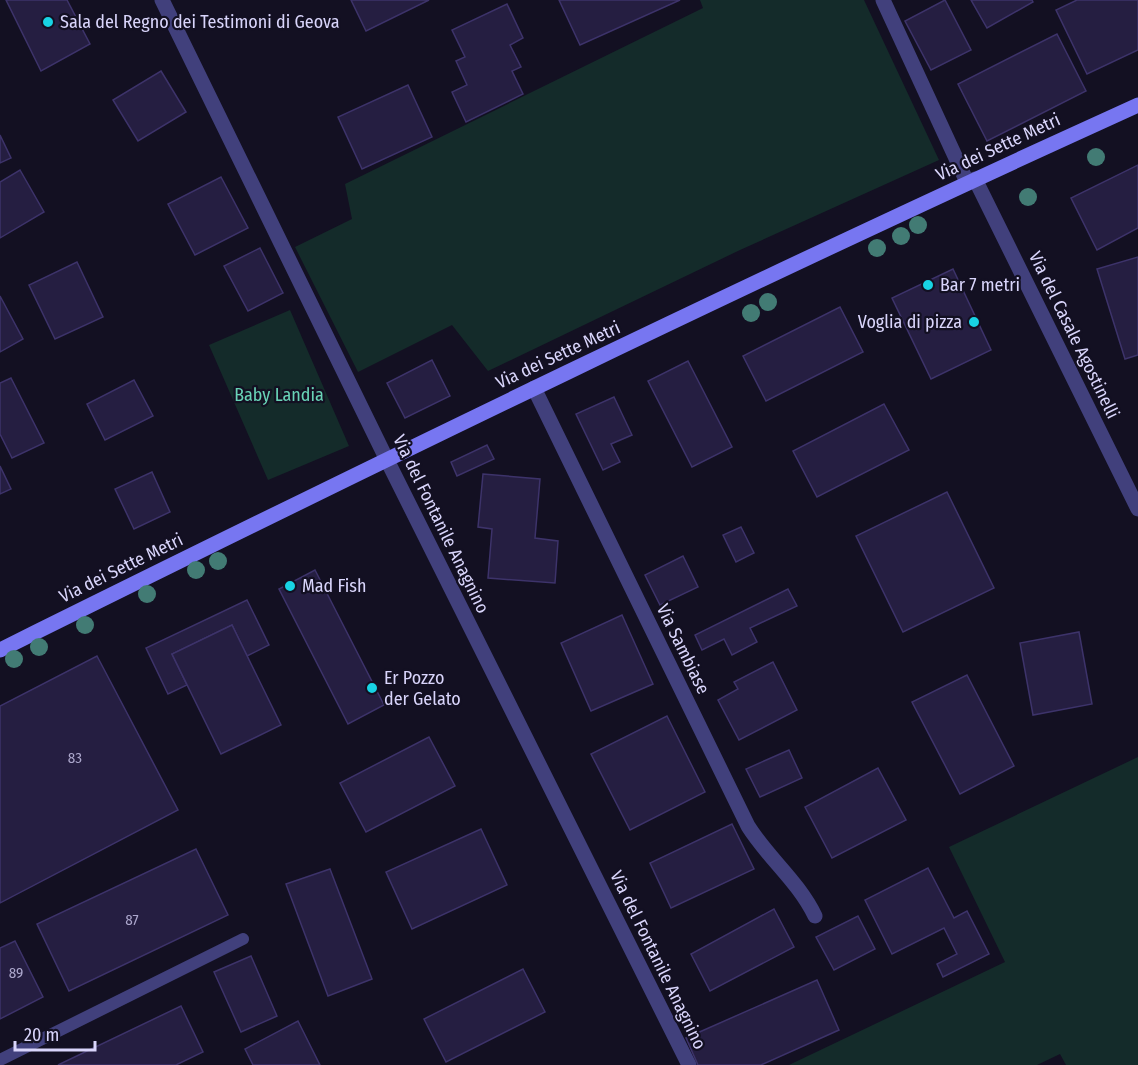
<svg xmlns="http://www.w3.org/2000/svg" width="1138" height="1065" viewBox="0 0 1138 1065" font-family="'Fira Sans Condensed',sans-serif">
<rect width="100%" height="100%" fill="#131022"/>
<g fill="#142b2a">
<path d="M700,0h164l75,160 -199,90 -252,121 -36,-46 -94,47 -63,-125 57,-28 -7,-35 358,-176z"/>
<path d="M290,310l59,136 -81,34 -59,-135z"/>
<path d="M1138,757v308h-72l-6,-11 -23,11h-248l216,-103 -56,-115z"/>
</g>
<g fill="#251e41" stroke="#3d336a" stroke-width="1.5">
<path d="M6,0h61l23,44 -49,27z"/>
<path d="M351,0h78l-63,31z"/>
<path d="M559,0h121l-100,45z"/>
<path d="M945,0l26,50 -40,20 -26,-49z"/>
<path d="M971,0h61l1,2 -46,26z"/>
<path d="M1077,0h61v50l-51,24 -31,-64z"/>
<path d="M507,4l16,34 -13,7 11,22 -9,4 11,23 -57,28 -14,-30 15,-7 -11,-24 9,-4 -13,-27z"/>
<path d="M1057,34l29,57 -99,50 -29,-57z"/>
<path d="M161,71l25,41 -48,29 -25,-41z"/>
<path d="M408,85l24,52 -70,32 -24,-52z"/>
<path d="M0,135l11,23 -11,5z"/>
<path d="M1138,165v63l-41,22 -26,-52z"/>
<path d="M20,170l24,42 -44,26v-56z"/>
<path d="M221,177l27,51 -53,27 -27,-51z"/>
<path d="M260,248l23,45 -35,18 -24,-45z"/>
<path d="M1138,257v98l-13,4 -28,-90z"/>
<path d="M77,262l26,55 -48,22 -26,-54z"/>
<path d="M953,269l38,81 -60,29 -39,-81z"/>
<path d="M0,296l23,43 -23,13z"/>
<path d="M840,307l23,45 -97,49 -23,-45z"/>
<path d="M432,360l18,36 -45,22 -18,-35z"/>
<path d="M688,361l44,86 -40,20 -44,-86z"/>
<path d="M11,378l33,65 -32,15 -12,-24v-51z"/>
<path d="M134,380l19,36 -48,24 -18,-36z"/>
<path d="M614,397l18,38 -21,9 9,18 -17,8 -27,-56z"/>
<path d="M884,404l25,46 -92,47 -24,-46z"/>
<path d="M487,445l7,14 -37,17 -6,-14z"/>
<path d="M0,466l11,23 -11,5z"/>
<path d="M152,472l18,40 -36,17 -19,-40z"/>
<path d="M483,474l57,5 -5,59 23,3 -3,42 -67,-5 4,-49 -14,-2z"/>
<path d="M947,492l47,96 -91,44 -47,-96z"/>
<path d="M741,527l13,26 -18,9 -13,-27z"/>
<path d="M683,556l15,31 -38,18 -15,-30z"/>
<path d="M315,570l69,135 -36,19 -69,-135z"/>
<path d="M788,589l9,17 -47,22 7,14 -25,13 -8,-16 -22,11 -7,-15z"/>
<path d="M247,600l22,45 -22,11 -15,-31 -60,29 15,31 -19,9 -22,-46z"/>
<path d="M622,615l31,69 -62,27 -30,-68z"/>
<path d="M232,625l49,100 -60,29 -49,-100z"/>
<path d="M1079,632l13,72 -59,11 -13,-72z"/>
<path d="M97,656l81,154 -178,93v-197z"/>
<path d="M773,662l24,48 -58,30 -21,-40 20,-11 -4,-7z"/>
<path d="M967,675l47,91 -54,28 -48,-92z"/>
<path d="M667,716l38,76 -75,38 -39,-76z"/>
<path d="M429,737l26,49 -89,46 -26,-49z"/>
<path d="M789,750l13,28 -42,19 -14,-28z"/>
<path d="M878,768l28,52 -74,38 -27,-51z"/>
<path d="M732,824l22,45 -83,39 -21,-45z"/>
<path d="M481,829l26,56 -95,44 -26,-57z"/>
<path d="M196,849l32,66 -159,76 -32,-67z"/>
<path d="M928,868l26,50 13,-7 22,43 -46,23 -6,-13 20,-10 -13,-26 -52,26 -27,-54z"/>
<path d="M330,869l42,110 -44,17 -42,-112z"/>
<path d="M774,909l20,38 -84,44 -19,-37z"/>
<path d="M858,916l17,33 -41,21 -18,-33z"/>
<path d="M15,941l28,56 -43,22v-71z"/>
<path d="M251,956l26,60 -36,16 -27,-60z"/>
<path d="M523,969l22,43 -99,50 -22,-43z"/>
<path d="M817,980l22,50 -78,35h-63l-12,-27z"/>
<path d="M181,1006l22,46 -27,13h-118z"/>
<path d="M298,1021l22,44h-67l-8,-16z"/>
</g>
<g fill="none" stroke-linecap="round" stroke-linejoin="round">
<path stroke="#41407c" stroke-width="12" d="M0,1060l243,-121"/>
<g stroke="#41407c" stroke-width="15">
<path d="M162,0l224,458 303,607"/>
<path d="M883,0l84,182"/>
<path d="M975,179l163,330"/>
<path d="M534,388l214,438c20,32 50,55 67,90"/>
</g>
<path stroke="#7776f1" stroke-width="15" d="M0,650c377,-187 755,-371 1138,-545"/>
</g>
<g fill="#427b74">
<circle cx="1096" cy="157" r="9"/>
<circle cx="1028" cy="197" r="9"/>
<circle cx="918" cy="225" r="9"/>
<circle cx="901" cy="236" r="9"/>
<circle cx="877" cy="248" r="9"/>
<circle cx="768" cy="302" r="9"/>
<circle cx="751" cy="313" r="9"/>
<circle cx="218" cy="561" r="9"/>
<circle cx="196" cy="570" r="9"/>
<circle cx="147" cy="594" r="9"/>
<circle cx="85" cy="625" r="9"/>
<circle cx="39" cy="647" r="9"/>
<circle cx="14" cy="659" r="9"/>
</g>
<g fill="#18d3e4" stroke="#131022" stroke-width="2">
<circle cx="48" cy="22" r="6"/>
<circle cx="928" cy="285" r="6"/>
<circle cx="974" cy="322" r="6"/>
<circle cx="290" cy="586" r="6"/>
<circle cx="372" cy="688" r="6"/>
</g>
<g text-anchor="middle" stroke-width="4.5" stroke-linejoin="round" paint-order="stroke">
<g font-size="15" fill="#aca7cc">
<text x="75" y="763">83</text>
<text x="132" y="925">87</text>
<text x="16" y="978">89</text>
</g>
<g font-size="18" fill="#d9d5fb" stroke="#131022" text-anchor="start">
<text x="60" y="28">Sala del Regno dei Testimoni di Geova</text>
<text x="940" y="291">Bar 7 metri</text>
<text x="962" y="328" text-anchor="end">Voglia di pizza</text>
<text x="302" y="592">Mad Fish</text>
<text x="384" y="684">Er Pozzo<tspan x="384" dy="21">der Gelato</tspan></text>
</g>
<g font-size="18" fill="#d9d5fb" stroke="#131022">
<text transform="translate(998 147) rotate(-25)" y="6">Via dei Sette Metri</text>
<text transform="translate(1074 335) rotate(64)" y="6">Via del Casale Agostinelli</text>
<text transform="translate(558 355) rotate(-25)" y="6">Via dei Sette Metri</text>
<text transform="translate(441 524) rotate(64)" y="6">Via del Fontanile Anagnino</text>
<text transform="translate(121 568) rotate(-26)" y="6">Via dei Sette Metri</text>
<text transform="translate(683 649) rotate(64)" y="6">Via Sambiase</text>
<text transform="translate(658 960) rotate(64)" y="6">Via del Fontanile Anagnino</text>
</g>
<g font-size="18" fill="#69d3b7" stroke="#131022">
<text x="279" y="401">Baby Landia</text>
</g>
</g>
<path d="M15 1041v9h80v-9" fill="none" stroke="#d9d5fb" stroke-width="3"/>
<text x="24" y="1041" font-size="18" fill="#d9d5fb" stroke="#131022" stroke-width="4.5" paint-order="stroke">20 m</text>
</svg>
